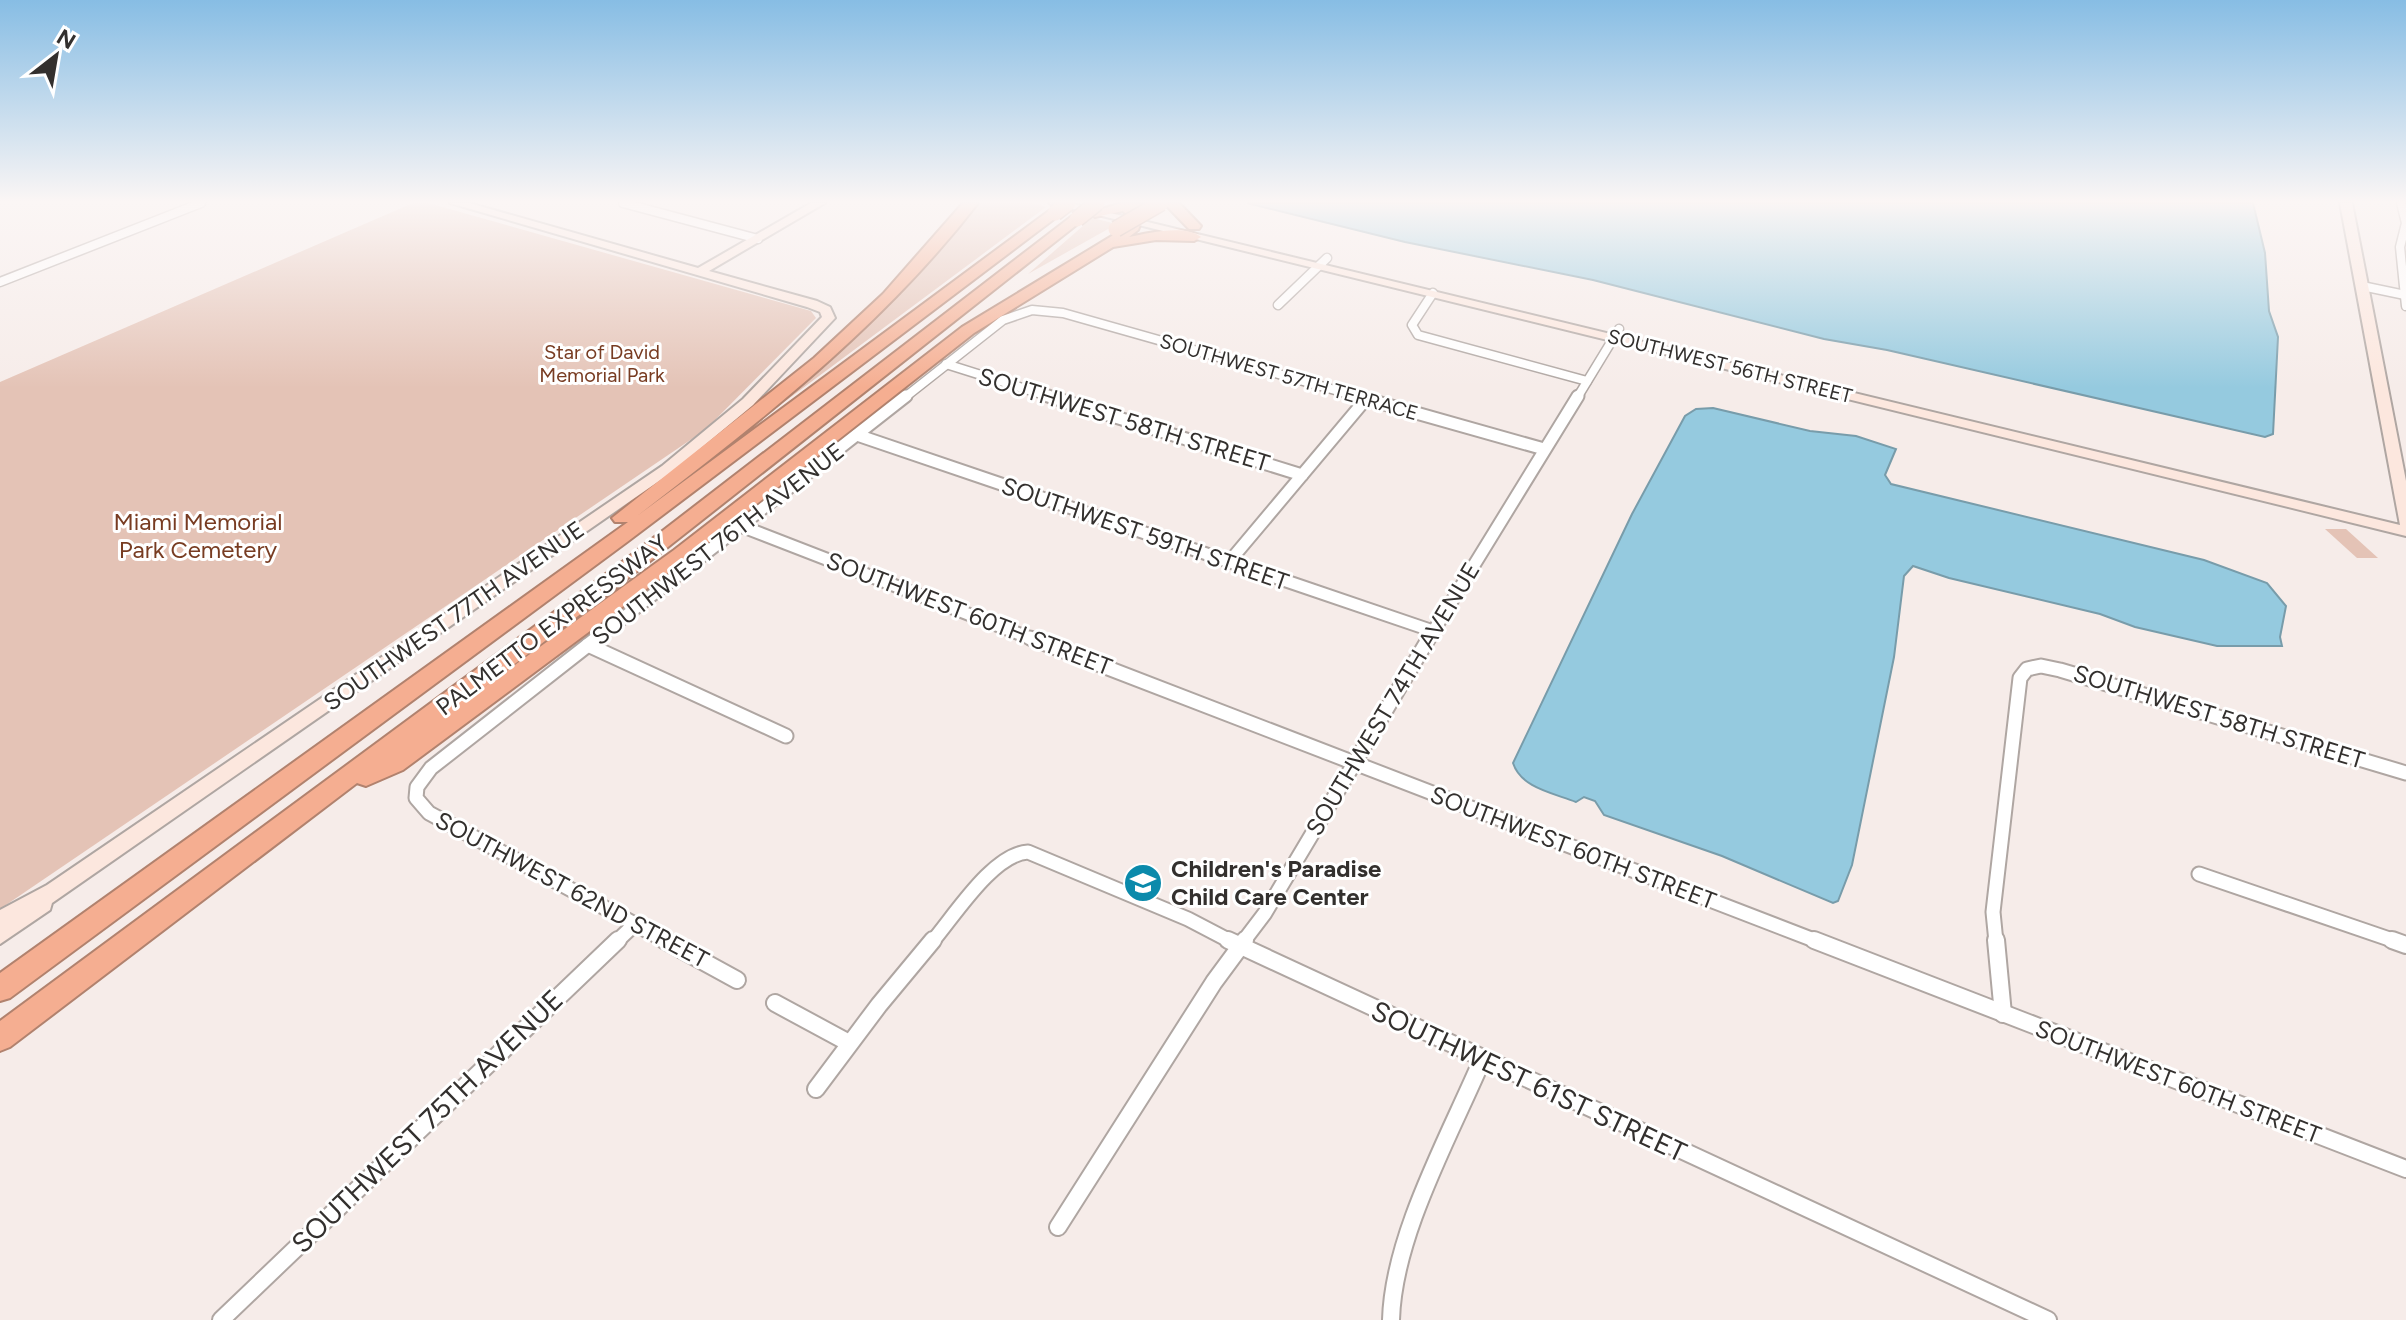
<svg xmlns="http://www.w3.org/2000/svg" width="2406" height="1320" viewBox="0 0 2406 1320" font-family="Figtree,sans-serif">
<rect width="100%" height="100%" fill="#f6ece9"/>
<g fill="#e4c3b6">
<path d="M413,203h15l383,108 5,7 -111,112 -705,479v-527z"/>
<path d="M980,203h52l14,4 -274,204 -12,5 132,-118z"/>
<path d="M1092,218l25,6 -89,50z"/>
<path d="M2325,529h21l32,29h-21z"/>
</g>
<g fill="#95cadf" stroke="#789caa" stroke-width="2">
<path d="M1247,203h1006l12,50 4,58 9,26 -5,97 -8,3 -378,-87 -63,-11 -231,-59 -188,-38z"/>
<path d="M1713,408l97,23 46,5 40,13 -11,26 6,9 313,76 63,23 19,23 -6,31 2,9h-65l-82,-19 -35,-13 -151,-36 -36,-12 -9,10 -10,81 -42,208 -14,36 -5,2 -111,-47 -118,-41 -9,-14 -11,-4 -8,5c-23,-9 -55,-14 -63,-39l119,-249 53,-98 11,-7z"/>
</g>
<g fill="none" stroke-linecap="round" stroke-linejoin="round">
<defs>
<g id="street-far3">
<path d="M623,203l135,36"/>
<path d="M2401,203l5,20 -6,24 6,59"/>
<path d="M0,282l201,-79"/>
<path d="M2362,286l43,9"/>
<path d="M1433,293l-21,32 6,10 169,46"/>
<path d="M1278,305l49,-47"/>
<path d="M946,364l108,34"/>
<path d="M904,398l99,-78 29,-10 31,3 300,85"/>
<path d="M1577,398l42,-69"/>
</g>
<g id="street-far2">
<path d="M1048,396l254,79"/>
<path d="M1356,396l188,53"/>
<path d="M857,435l576,196"/>
<path d="M741,526l294,114"/>
<path d="M1229,562l137,-163"/>
<path d="M595,640l311,-244"/>
<path d="M1428,640l150,-244"/>
</g>
<g id="street-far1">
<path d="M597,638l-166,130 -14,19 -1,11 13,15 239,129"/>
<path d="M1030,638l789,304"/>
<path d="M588,645l198,91"/>
<path d="M2199,874l199,68"/>
<path d="M616,942l19,-18"/>
<path d="M932,942c23,-27 61,-88 96,-90l160,67 44,23"/>
<path d="M1243,942l22,-29 164,-275"/>
<path d="M1996,942l-3,-30 27,-234 7,-9 14,-3 19,4 346,103"/>
</g>
<g id="street">
<path d="M664,940l73,40"/>
<path d="M1228,940l820,380"/>
<path d="M1814,940l592,229"/>
<path d="M1996,940l7,74"/>
<path d="M2392,940l14,5"/>
<path d="M775,1003l74,40"/>
<path d="M816,1089l63,-84 54,-65"/>
<path d="M1058,1227l156,-245 31,-42"/>
<path d="M221,1320l397,-380"/>
<path d="M1391,1320c2,-83 58,-183 91,-260"/>
</g>
<g id="secondary">
<path d="M450,203h19l229,65 113,-65h14l-116,68 108,30 13,6 5,11 -82,87 -81,67 -620,431 -2,7 -50,34v-34l47,-25 615,-419 81,-67 79,-82 -2,-5 -13,-5z"/>
<path d="M1049,203h20l1331,322 -60,-322h12l54,278v55z"/>
</g>
<g id="highway">
<path d="M963,203h15c-96,124 -218,219 -341,313l413,-306 12,3 -435,329 -617,456 -10,3v-28l628,-451h-13l-3,-4 202,-160 69,-64z"/>
<path d="M1122,203l23,1 -9,5 7,8 -5,13 -9,7c20,-4 55,-13 72,0l-7,4 -38,-1 -43,7 -139,86 -286,225 -285,212 -37,16 -9,-3 -347,264 -10,4v-30l626,-462 446,-343 5,-1 7,4 -444,350 -157,119 191,-138 288,-223 163,-99 4,-11 -6,-6 -28,6 -7,-4z"/>
<path d="M1164,203h15l22,23 -2,3h-10z"/>
</g>
</defs>
<use href="#street-far3" stroke="#afa6a2" stroke-width="11"/>
<use href="#street-far2" stroke="#afa6a2" stroke-width="15"/>
<use href="#street-far1" stroke="#afa6a2" stroke-width="17"/>
<use href="#street" stroke="#afa6a2" stroke-width="20"/>
<use href="#secondary" stroke="#afa6a2" stroke-width="4"/>
<use href="#highway" stroke="#b1826e" stroke-width="4"/>
<use href="#street-far3" stroke="#fff" stroke-width="8"/>
<use href="#street-far2" stroke="#fff" stroke-width="11"/>
<use href="#street-far1" stroke="#fff" stroke-width="13"/>
<use href="#street" stroke="#fff" stroke-width="16"/>
<use href="#secondary" fill="#fce7de" fill-rule="evenodd"/>
<use href="#highway" fill="#f5ae91" fill-rule="evenodd"/>
<defs>
<g id="highway-bridge">
<path d="M1055,213l13,-10"/>
<path d="M1077,219l20,-16"/>
<path d="M1116,229l45,-26"/>
</g>
</defs>
<use href="#highway-bridge" stroke="#b1826e" stroke-width="18" stroke-linecap="butt"/>
<use href="#highway-bridge" stroke="#f5ae91" stroke-width="15"/>
</g>
<linearGradient id="sky" x2="0" y2="1"><stop stop-color="#87bde4"/><stop offset="0.52" stop-color="#fbf6f5"/><stop offset="1" stop-color="#fbf6f5" stop-opacity="0"/></linearGradient>
<rect width="2406" height="388" fill="url(#sky)"/>
<defs>
<symbol id="school-disc" viewBox="-11 -11 22 22"><circle r="9.5" fill="#0b8aab" stroke="#fff"/><path d="M0-5L7-2L0 1L-7-2ZM-4 1L0 2.5L4 1V4Q0 6-4 4Z" fill="#fff"/></symbol>
</defs>
<g fill-rule="evenodd">
<use href="#school-disc" x="1121" y="861" width="44" height="44"/>
</g>
<g text-anchor="middle" stroke-width="6" stroke-linejoin="round" paint-order="stroke">
<g font-size="20" fill="#783c22" stroke="#fff">
<text x="602" y="359">Star of David<tspan x="602" dy="23">Memorial Park</tspan></text>
</g>
<g font-size="20" fill="#33302e" stroke="#fff">
<text transform="translate(1730 366) rotate(14)" y="7">SOUTHWEST 56TH STREET</text>
<text transform="translate(1289 377) rotate(16)" y="7">SOUTHWEST 57TH TERRACE</text>
</g>
<g font-size="24" fill="#33302e" stroke="#fff">
<text transform="translate(1124 420) rotate(17)" y="8">SOUTHWEST 58TH STREET</text>
<text transform="translate(1145 534) rotate(19)" y="8">SOUTHWEST 59TH STREET</text>
<text transform="translate(718 544) rotate(-38)" y="8">SOUTHWEST 76TH AVENUE</text>
<text transform="translate(969 614) rotate(21)" y="8">SOUTHWEST 60TH STREET</text>
<text transform="translate(454 616) rotate(-35)" y="8">SOUTHWEST 77TH AVENUE</text>
<text transform="translate(552 625) rotate(-37)" y="8">PALMETTO EXPRESSWAY</text>
<text transform="translate(1393 699) rotate(-59)" y="8">SOUTHWEST 74TH AVENUE</text>
<text transform="translate(2219 717) rotate(17)" y="8">SOUTHWEST 58TH STREET</text>
<text transform="translate(1573 848) rotate(21)" y="8">SOUTHWEST 60TH STREET</text>
<text transform="translate(572 890) rotate(28)" y="8">SOUTHWEST 62ND STREET</text>
<text transform="translate(2178 1082) rotate(21)" y="8">SOUTHWEST 60TH STREET</text>
</g>
<g font-size="24" fill="#783c22" stroke="#fff">
<text x="198" y="530">Miami Memorial<tspan x="198" dy="28">Park Cemetery</tspan></text>
</g>
<g font-size="24" font-weight="bold" fill="#33302e" stroke="#fff" text-anchor="start">
<text x="1171" y="877">Children's Paradise<tspan x="1171" dy="28">Child Care Center</tspan></text>
</g>
<g font-size="28" fill="#33302e" stroke="#fff">
<text transform="translate(1529 1081) rotate(25)" y="10">SOUTHWEST 61ST STREET</text>
<text transform="translate(427 1121) rotate(-44)" y="10">SOUTHWEST 75TH AVENUE</text>
</g>
</g>
<g transform="translate(56 56) rotate(31)" stroke="#ffffff" stroke-width="6" paint-order="stroke">
<path d="M0-6L14 30L0 20L-14 30Z" fill="#33302e"/>
<text y="-12" font-size="22" font-weight="bold" text-anchor="middle" fill="#33302e">N</text>
</g>
</svg>
